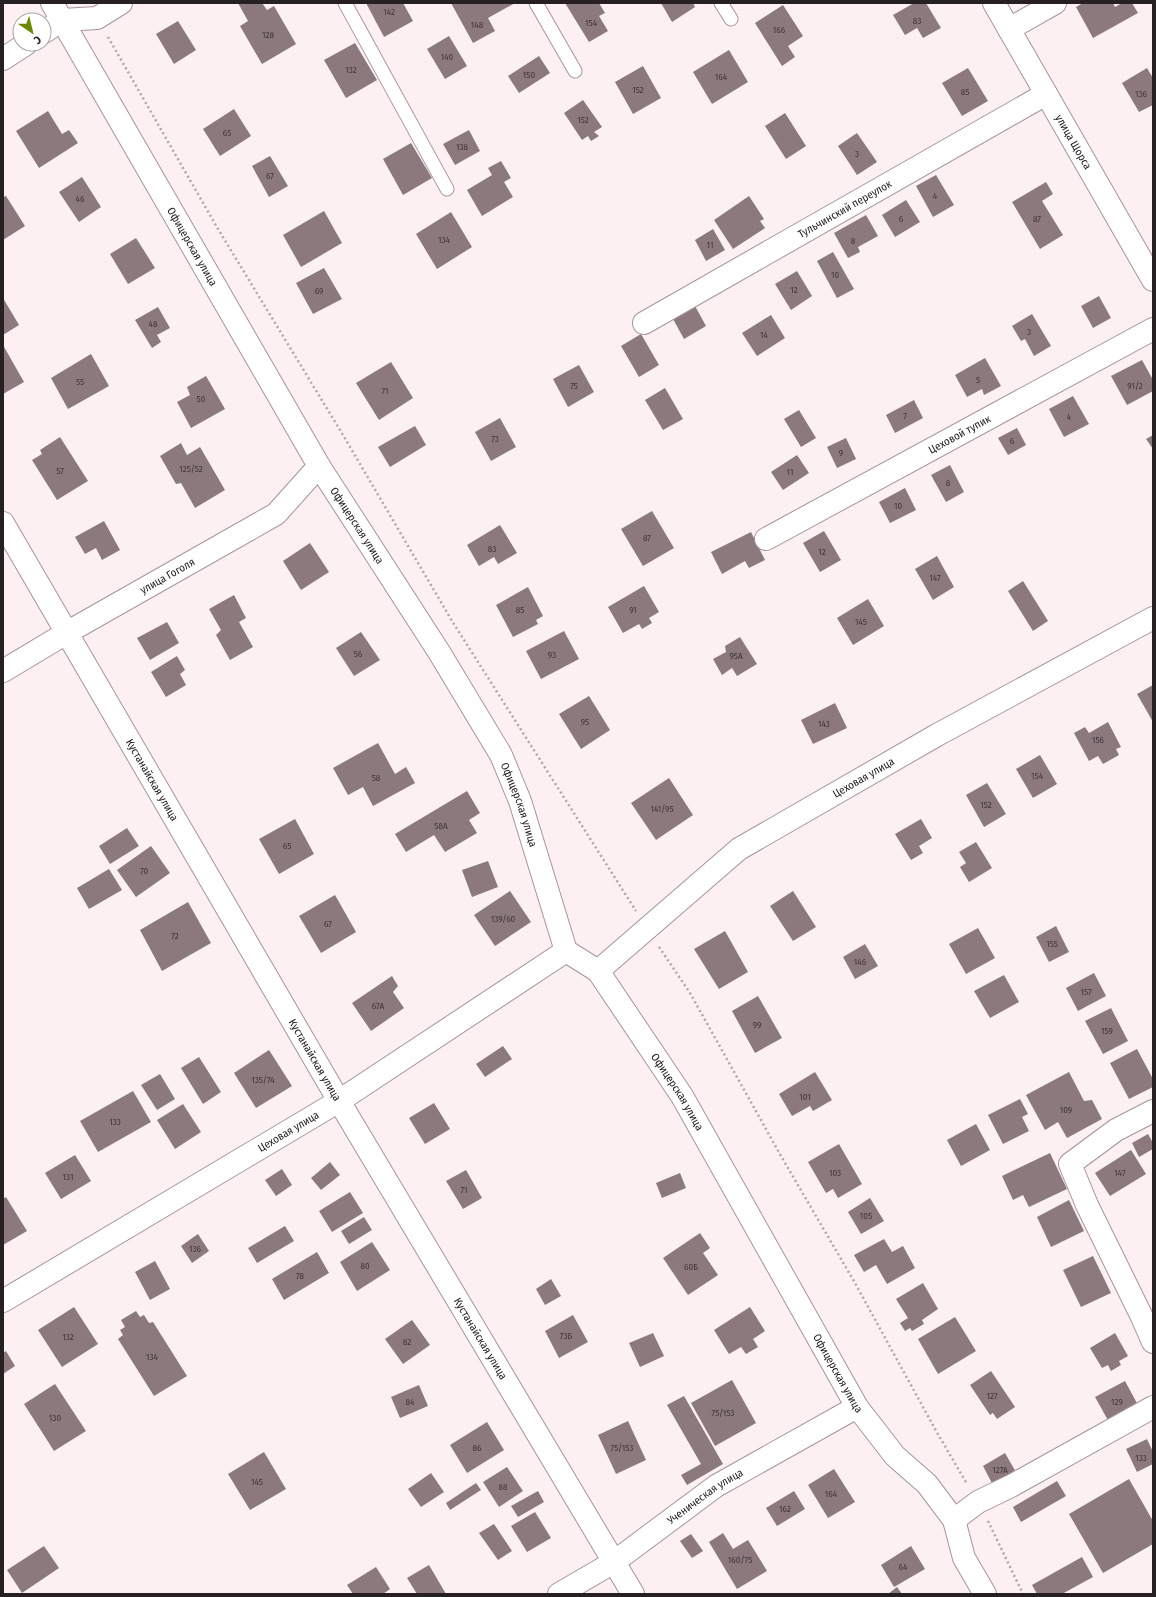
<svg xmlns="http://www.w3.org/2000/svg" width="1156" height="1597" viewBox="0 0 1156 1597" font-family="'Fira Sans Condensed',sans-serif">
<rect width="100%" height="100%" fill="#fcf0f3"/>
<g fill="#8b797e">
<path d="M238,3h24l5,7 7,-4 22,38 -34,20 -22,-38 8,-5z"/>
<path d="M366,3h37l10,18 -29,16z"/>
<path d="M451,3h64l-27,15 7,13 -22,12z"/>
<path d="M565,3h34l6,10 -6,3 9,15 -19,11z"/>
<path d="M661,3h32l2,4 -23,15z"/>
<path d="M914,3h12l15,25 -18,10 -6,-10 -12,7 -12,-20z"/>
<path d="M1083,3h30l2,4 7,-4h10l6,10 -45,25 -17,-31z"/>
<path d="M783,5l20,31 -15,10 7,11 -13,9 -27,-43z"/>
<path d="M178,21l18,29 -22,14 -18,-30z"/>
<path d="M449,36l18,30 -22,13 -18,-30z"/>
<path d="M355,43l22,37 -31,18 -22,-38z"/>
<path d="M729,50l19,32 -36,22 -19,-32z"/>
<path d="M539,56l11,17 -31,20 -11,-17z"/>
<path d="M643,66l18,32 -28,16 -18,-32z"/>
<path d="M968,68l20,33 -26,15 -20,-33z"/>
<path d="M1147,68l6,10v27l-14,7 -17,-29z"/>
<path d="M583,100l19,27 -8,5 5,4 -8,5 -3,-5 -6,4 -18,-27z"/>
<path d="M234,109l17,27 -31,20 -17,-27z"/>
<path d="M48,111l14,23 7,-4 9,13 -39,25 -23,-37z"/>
<path d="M785,113l21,33 -20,13 -21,-33z"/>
<path d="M469,130l11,21 -25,14 -12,-21z"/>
<path d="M857,133l20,29 -20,13 -19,-29z"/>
<path d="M411,143l21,35 -29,17 -20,-36z"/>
<path d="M270,156l18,30 -19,11 -17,-31z"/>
<path d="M501,161l10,17 -7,4 9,15 -31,19 -15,-26 25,-15 -4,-7z"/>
<path d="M936,175l18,30 -21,12 -17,-31z"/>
<path d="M82,177l19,30 -22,15 -20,-30z"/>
<path d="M1046,182l7,12 -11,7 21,34 -23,14 -28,-47z"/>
<path d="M6,196l19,30 -22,14v-43z"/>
<path d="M749,196l15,23 -4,2 5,7 -32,21 -19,-29z"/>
<path d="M906,200l14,22 -25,15 -13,-22z"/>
<path d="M324,211l18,32 -41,24 -18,-32z"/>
<path d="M451,212l21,35 -35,22 -21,-35z"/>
<path d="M866,215l12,21 -20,11 2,5 -12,6 -14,-25z"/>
<path d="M713,229l12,21 -19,11 -11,-21z"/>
<path d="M136,238l19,30 -27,16 -18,-30z"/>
<path d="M833,252l21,37 -17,9 -20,-37z"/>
<path d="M324,268l18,31 -29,15 -17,-31z"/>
<path d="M797,271l15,25 -21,14 -16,-26z"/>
<path d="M1099,296l12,22 -18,10 -12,-22z"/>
<path d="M3,298l16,27 -16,10z"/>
<path d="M695,306l11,20 -22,13 -11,-20z"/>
<path d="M158,307l12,21 -13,7 4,7 -9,6 -17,-28z"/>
<path d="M1032,314l19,32 -17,10 -9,-17 -4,2 -9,-15z"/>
<path d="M771,315l14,23 -28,18 -15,-23z"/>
<path d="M641,334l18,31 -20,12 -18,-31z"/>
<path d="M3,345l21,37 -21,12z"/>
<path d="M91,354l18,32 -41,23 -17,-31z"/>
<path d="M985,358l16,28 -17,9 -2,-6 -15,8 -12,-22z"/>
<path d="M1142,360l11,20v11l-26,14 -16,-29z"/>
<path d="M391,362l22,36 -34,22 -23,-37z"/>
<path d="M579,365l15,27 -26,15 -15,-28z"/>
<path d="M206,376l19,33 -34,19 -14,-26 13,-7 -3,-8z"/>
<path d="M665,388l18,31 -20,11 -18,-30z"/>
<path d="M1073,396l16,28 -25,13 -15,-28z"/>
<path d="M914,400l9,18 -28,15 -9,-18z"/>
<path d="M799,410l17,28 -15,9 -17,-28z"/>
<path d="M500,418l16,29 -25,14 -16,-29z"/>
<path d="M415,426l11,19 -36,22 -12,-20z"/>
<path d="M1017,428l9,17 -18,10 -10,-17z"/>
<path d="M1153,435v14l-7,-10z"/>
<path d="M60,437l28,44 -31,19 -25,-40 10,-6 -2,-4z"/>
<path d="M846,438l10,21 -19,9 -10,-21z"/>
<path d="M181,443l6,12 13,-8 25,43 -30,18 -14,-25 -5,1 -16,-28z"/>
<path d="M797,455l12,18 -26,17 -12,-18z"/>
<path d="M950,465l14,27 -18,10 -15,-27z"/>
<path d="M905,488l11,22 -26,13 -11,-21z"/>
<path d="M652,511l22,37 -31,18 -22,-37z"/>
<path d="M104,521l16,29 -18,10 -6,-12 -11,6 -10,-17z"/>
<path d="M500,525l17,28 -19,11 -4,-7 -15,9 -12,-21z"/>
<path d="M824,531l17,29 -21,12 -17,-29z"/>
<path d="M751,532l14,28 -16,8 -4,-7 -23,13 -11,-22z"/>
<path d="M310,543l19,29 -28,18 -18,-29z"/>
<path d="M937,556l17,31 -21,13 -18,-31z"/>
<path d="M1023,581l25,40 -15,10 -25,-40z"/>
<path d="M644,586l15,26 -10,6 3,5 -10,6 -3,-5 -16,9 -15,-26z"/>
<path d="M528,587l15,29 -7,4 2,4 -25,13 -17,-32z"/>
<path d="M234,595l12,23 -7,4 14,25 -23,13 -14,-25 5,-5 -12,-21z"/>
<path d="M868,599l16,27 -31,19 -16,-27z"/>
<path d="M167,622l12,21 -29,17 -13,-22z"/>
<path d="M564,631l15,28 -38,20 -15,-28z"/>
<path d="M361,632l19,28 -26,16 -18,-28z"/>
<path d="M740,637l17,27 -20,12 -5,-8 -10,7 -9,-16 13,-7 -1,-6z"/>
<path d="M177,656l8,14 -5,4 6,11 -20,12 -15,-25z"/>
<path d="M1153,685v37l-16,-28z"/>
<path d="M589,696l21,34 -29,19 -22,-35z"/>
<path d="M835,703l12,25 -34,16 -12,-24z"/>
<path d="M1108,722l13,25 -5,2 3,6 -16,9 -5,-8 -9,5 -15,-28 11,-6 4,6z"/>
<path d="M378,743l17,31 11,-7 9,16 -42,23 -10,-19 -15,8 -15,-27z"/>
<path d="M1040,755l17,29 -24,14 -17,-29z"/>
<path d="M669,778l24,37 -37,25 -25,-37z"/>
<path d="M987,783l19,31 -22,13 -18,-32z"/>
<path d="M467,791l13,22 -11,7 8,13 -32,19 -11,-17 -28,17 -11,-18z"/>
<path d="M295,819l19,35 -35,20 -20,-35z"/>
<path d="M921,819l11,19 -13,8 4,7 -12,7 -16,-26z"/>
<path d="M127,828l12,18 -29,18 -11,-18z"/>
<path d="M976,842l16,26 -23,14 -9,-15 6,-4 -7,-11z"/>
<path d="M151,846l19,27 -34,24 -19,-27z"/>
<path d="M488,861l10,26 -26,10 -10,-27z"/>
<path d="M109,869l13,21 -33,19 -12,-21z"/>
<path d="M510,891l21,31 -36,24 -21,-31z"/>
<path d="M793,891l23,36 -23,14 -23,-35z"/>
<path d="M335,895l21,37 -35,21 -22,-37z"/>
<path d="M188,902l23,41 -49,28 -22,-41z"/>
<path d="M1056,926l13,26 -20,10 -13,-25z"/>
<path d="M978,928l17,30 -29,16 -17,-30z"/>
<path d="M725,931l23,41 -29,17 -25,-40z"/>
<path d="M865,944l13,22 -23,13 -12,-22z"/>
<path d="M1094,973l12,23 -28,15 -12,-23z"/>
<path d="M1004,975l15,27 -29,16 -16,-27z"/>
<path d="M392,976l6,10 -5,6 11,16 -33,23 -19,-28z"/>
<path d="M758,996l24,42 -27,15 -23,-42z"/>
<path d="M1111,1008l17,33 -25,13 -18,-33z"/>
<path d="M503,1046l9,13 -27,18 -9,-13z"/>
<path d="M1137,1049l16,30v8l-24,12 -19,-36z"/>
<path d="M269,1050l23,36 -36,22 -22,-35z"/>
<path d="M199,1057l22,35 -18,12 -22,-36z"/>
<path d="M815,1072l17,28 -19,11 -3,-5 -18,10 -13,-22z"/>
<path d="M1069,1072l15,29 8,-1 10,19 -35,19 -9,-16 -13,8 -19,-35z"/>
<path d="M160,1074l15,25 -18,11 -16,-25z"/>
<path d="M133,1091l18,31 -53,30 -18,-31z"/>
<path d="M1020,1099l8,15 -6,3 7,14 -26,13 -15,-29z"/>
<path d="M434,1103l16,26 -25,15 -16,-26z"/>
<path d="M183,1104l18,28 -26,17 -18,-29z"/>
<path d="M976,1124l14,26 -29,16 -14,-26z"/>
<path d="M1148,1134l5,9v6l-14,8 -7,-14z"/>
<path d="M839,1144l23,40 -24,14 -5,-9 -7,4 -18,-31z"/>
<path d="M1131,1150l15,24 -36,22 -15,-23z"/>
<path d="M1050,1153l17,36 -38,18 -6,-12 -10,5 -11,-24z"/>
<path d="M75,1155l16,26 -30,18 -16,-26z"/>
<path d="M330,1162l10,13 -19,15 -10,-12z"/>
<path d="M282,1169l10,16 -16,11 -11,-16z"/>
<path d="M466,1170l16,28 -19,11 -17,-28z"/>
<path d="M680,1173l6,15 -24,10 -6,-15z"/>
<path d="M350,1192l13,21 -31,19 -13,-21z"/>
<path d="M6,1197l21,34 -24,14v-46z"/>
<path d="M870,1198l14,23 -23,13 -13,-22z"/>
<path d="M1069,1200l15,31 -33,16 -14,-30z"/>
<path d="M364,1217l8,13 -23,14 -8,-13z"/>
<path d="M285,1226l9,15 -37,22 -9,-15z"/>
<path d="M700,1233l10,15 -7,5 15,22 -30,20 -25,-37z"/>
<path d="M198,1234l11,17 -17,12 -11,-17z"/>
<path d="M884,1239l8,13 11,-6 12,22 -28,16 -11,-19 -12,7 -10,-17z"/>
<path d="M372,1242l18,28 -33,21 -17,-29z"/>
<path d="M317,1252l12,21 -45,27 -12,-21z"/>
<path d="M1093,1256l18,37 -30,14 -18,-37z"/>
<path d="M155,1261l15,28 -20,11 -15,-28z"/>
<path d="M551,1279l10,17 -16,9 -9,-16z"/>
<path d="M923,1283l15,26 -16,11 2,4 -12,7 -2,-3 -5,3 -5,-8 8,-5 -12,-19z"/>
<path d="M74,1307l24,37 -36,23 -24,-37z"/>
<path d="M750,1307l15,24 -12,8 5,8 -12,7 -5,-7 -12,7 -15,-24z"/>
<path d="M136,1311l4,6 4,-2 5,8 4,-1 34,54 -33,20 -36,-57 5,-4 -3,-5 5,-3 -4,-7z"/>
<path d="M573,1315l15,27 -29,16 -14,-27z"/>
<path d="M955,1317l21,34 -38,23 -20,-35z"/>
<path d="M412,1320l18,25 -27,19 -18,-25z"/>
<path d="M653,1333l11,23 -24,11 -11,-24z"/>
<path d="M1115,1333l13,23 -9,5 2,4 -10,6 -3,-6 -6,3 -12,-20z"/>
<path d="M6,1351l9,15 -12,8v-21z"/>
<path d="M991,1371l24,36 -18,12 -4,-6 -3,2 -20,-30z"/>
<path d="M732,1380l24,43 -41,23 -24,-43z"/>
<path d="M1125,1381l14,26 -30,15 -14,-25z"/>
<path d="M55,1384l31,47 -32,20 -30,-47z"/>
<path d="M419,1385l9,21 -28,12 -9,-21z"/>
<path d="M684,1396l39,68 -36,21 -6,-10 20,-11 -34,-59z"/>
<path d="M628,1421l18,39 -30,14 -18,-39z"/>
<path d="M487,1422l17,28 -37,23 -17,-28z"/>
<path d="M1147,1439l6,13v12l-16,8 -11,-23z"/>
<path d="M264,1452l22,37 -36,21 -22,-36z"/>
<path d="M1005,1453l12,21 -23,13 -11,-21z"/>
<path d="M507,1467l16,24 -24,16 -16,-25z"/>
<path d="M834,1469l21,33 -27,16 -20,-33z"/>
<path d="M431,1473l13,19 -23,15 -13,-18z"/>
<path d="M1129,1479l24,42v23l-50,29 -34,-59z"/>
<path d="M1057,1481l9,15 -45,26 -8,-15z"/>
<path d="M476,1483l5,7 -31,20 -4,-7z"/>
<path d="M538,1491l6,11 -26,15 -7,-11z"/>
<path d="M794,1491l11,18 -28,17 -11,-18z"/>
<path d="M535,1512l16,26 -24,14 -16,-26z"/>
<path d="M494,1524l18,27 -14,9 -19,-27z"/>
<path d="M723,1533l10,16 15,-9 19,31 -30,18 -28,-47z"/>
<path d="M691,1534l12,17 -11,7 -12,-17z"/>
<path d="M44,1546l15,22 -37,25 -15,-23z"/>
<path d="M911,1546l14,23 -31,18 -13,-22z"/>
<path d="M1082,1557l11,20 -31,17h-25l-5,-9z"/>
<path d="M429,1565l17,29h-29l-10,-16z"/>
<path d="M376,1567l14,22 -7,5h-30l-6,-9z"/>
<path d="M897,1587l5,7h-14z"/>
</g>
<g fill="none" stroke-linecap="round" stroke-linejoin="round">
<defs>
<g id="service">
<path d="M345,3l102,186"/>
<path d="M536,3l39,68"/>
<path d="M721,3l10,16"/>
</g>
<g id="minor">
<path id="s1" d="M52,3l267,463 120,186 62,103 19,46 46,150 32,20 84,125 175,311 38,49 32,28 27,36 10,38 21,36"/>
<path id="s2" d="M994,3l159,277"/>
<path d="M1009,29l46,-26"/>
<path d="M44,32l18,-12 35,-2 24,-15"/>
<path d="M3,59l23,-15"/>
<path id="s3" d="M644,323l402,-229"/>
<path id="s4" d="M3,523l336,578 294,493"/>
<path id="s5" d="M766,539l387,-210"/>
<path id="s6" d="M3,671l65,-39 208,-118 43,-48"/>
<path id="s7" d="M598,971l141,-122 198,-114 216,-117"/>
<path d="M1153,1111l-37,19 -46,34 17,41 55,112 11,25"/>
<path id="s8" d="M3,1301l336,-200 227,-150"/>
<path d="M954,1520l24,-18 33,-16 142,-79"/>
<path id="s9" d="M559,1594l55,-32 102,-76 141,-79"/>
</g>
</defs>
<use href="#service" stroke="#a79499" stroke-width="15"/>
<use href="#minor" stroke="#a79499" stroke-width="24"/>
<g stroke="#b0a5a8" stroke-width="2.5" stroke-dasharray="2 3" stroke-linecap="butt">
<path d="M108,37l110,192 125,206 109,186 184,290"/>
<path d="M659,947l31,46 91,163 74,127 80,146 32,55"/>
<path d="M988,1521l35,73"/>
</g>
<use href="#service" stroke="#fff" stroke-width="13"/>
<use href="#minor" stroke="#fff" stroke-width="22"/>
</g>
<g text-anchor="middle" stroke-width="3.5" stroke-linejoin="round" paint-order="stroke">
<g font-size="9" fill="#403639">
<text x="389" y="15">142</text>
<text x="917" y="24">83</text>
<text x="591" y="26">154</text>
<text x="477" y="28">148</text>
<text x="779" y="33">166</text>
<text x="268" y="38">128</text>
<text x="447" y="60">140</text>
<text x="351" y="73">132</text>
<text x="529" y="78">150</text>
<text x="721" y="80">164</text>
<text x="638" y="93">152</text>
<text x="965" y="95">85</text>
<text x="1141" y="97">136</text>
<text x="583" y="123">152</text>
<text x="227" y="136">65</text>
<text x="462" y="150">138</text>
<text x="857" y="157">3</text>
<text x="270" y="179">67</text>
<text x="935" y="199">4</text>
<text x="80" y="202">46</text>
<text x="901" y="222">6</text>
<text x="1037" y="222">87</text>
<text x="444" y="243">134</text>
<text x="853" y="244">8</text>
<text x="710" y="248">11</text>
<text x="835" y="278">10</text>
<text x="794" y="293">12</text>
<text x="319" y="294">69</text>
<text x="153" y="327">48</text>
<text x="1029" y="335">3</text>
<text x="764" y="338">14</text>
<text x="978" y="383">5</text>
<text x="80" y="385">55</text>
<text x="574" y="389">75</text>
<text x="1135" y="389">91/2</text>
<text x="385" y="394">71</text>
<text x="201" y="402">50</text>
<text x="905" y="419">7</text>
<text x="1069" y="420">4</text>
<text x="495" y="442">73</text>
<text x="1012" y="444">6</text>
<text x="841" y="456">9</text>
<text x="191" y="472">125/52</text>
<text x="60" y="474">57</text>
<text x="790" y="475">11</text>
<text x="948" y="486">8</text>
<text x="898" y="509">10</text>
<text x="647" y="541">87</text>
<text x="492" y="552">83</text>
<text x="822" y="555">12</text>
<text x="935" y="581">147</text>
<text x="520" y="613">85</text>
<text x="633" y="613">91</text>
<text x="861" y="625">145</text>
<text x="358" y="657">56</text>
<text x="552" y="658">93</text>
<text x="736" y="659">95А</text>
<text x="585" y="725">95</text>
<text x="824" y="727">143</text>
<text x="1098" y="743">156</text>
<text x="1037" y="779">154</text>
<text x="376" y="781">58</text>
<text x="986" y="808">152</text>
<text x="662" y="812">141/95</text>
<text x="441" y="829">58А</text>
<text x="287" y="849">65</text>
<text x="144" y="874">70</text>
<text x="503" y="922">139/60</text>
<text x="328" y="927">67</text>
<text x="175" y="939">72</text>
<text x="1052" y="947">155</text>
<text x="860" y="965">146</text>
<text x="1086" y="995">157</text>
<text x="378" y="1009">67А</text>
<text x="757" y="1028">99</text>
<text x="1107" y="1034">159</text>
<text x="263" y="1083">135/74</text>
<text x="805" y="1100">101</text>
<text x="1066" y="1113">109</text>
<text x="115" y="1125">133</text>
<text x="835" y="1176">103</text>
<text x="1120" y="1176">147</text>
<text x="68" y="1180">131</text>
<text x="464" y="1193">71</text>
<text x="866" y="1219">105</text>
<text x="195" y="1252">136</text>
<text x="365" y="1269">80</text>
<text x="691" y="1270">60Б</text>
<text x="300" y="1279">78</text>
<text x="566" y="1339">73Б</text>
<text x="68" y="1340">132</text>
<text x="407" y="1345">82</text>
<text x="152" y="1360">134</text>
<text x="992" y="1399">127</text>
<text x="410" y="1405">84</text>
<text x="1117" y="1405">129</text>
<text x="723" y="1416">75/153</text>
<text x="55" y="1421">130</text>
<text x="477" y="1451">86</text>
<text x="622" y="1451">75/153</text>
<text x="1141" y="1461">133</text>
<text x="1000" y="1473">127А</text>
<text x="257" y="1485">145</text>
<text x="503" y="1490">88</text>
<text x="831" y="1497">164</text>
<text x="785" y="1512">162</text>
<text x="740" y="1563">160/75</text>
<text x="903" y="1570">64</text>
</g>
<g font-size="11" fill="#272022" stroke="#fff">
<text dy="4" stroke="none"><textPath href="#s2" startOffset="160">улица Щорса</textPath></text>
<text dy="4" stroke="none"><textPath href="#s3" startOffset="231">Тульчинский переулок</textPath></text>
<text dy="4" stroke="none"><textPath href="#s1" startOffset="281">Офицерская улица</textPath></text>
<text dy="4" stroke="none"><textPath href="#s5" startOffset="220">Цеховой тупик</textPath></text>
<text dy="4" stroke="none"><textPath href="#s1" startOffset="605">Офицерская улица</textPath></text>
<text dy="4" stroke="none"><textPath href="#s6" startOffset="190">улица Гоголя</textPath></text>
<text dy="4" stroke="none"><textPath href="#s7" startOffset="330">Цеховая улица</textPath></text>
<text dy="4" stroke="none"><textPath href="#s4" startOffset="297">Кустанайская улица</textPath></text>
<text dy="4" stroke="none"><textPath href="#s1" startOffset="929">Офицерская улица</textPath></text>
<text dy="4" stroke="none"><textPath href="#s4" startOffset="621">Кустанайская улица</textPath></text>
<text dy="4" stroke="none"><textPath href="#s1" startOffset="1265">Офицерская улица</textPath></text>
<text dy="4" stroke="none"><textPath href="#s8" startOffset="332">Цеховая улица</textPath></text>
<text dy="4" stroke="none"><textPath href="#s4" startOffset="945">Кустанайская улица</textPath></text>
<text dy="4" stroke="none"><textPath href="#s1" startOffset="1589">Офицерская улица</textPath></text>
<text dy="4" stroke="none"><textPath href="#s9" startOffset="176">Ученическая улица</textPath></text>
</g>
</g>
<rect width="1156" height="1597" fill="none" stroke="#272022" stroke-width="8"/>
<g transform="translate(32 32) rotate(145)"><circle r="19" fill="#ffffff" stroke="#a9a6a7"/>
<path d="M0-3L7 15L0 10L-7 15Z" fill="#6b8800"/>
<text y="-6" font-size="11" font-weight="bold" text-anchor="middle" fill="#272022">С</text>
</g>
</svg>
